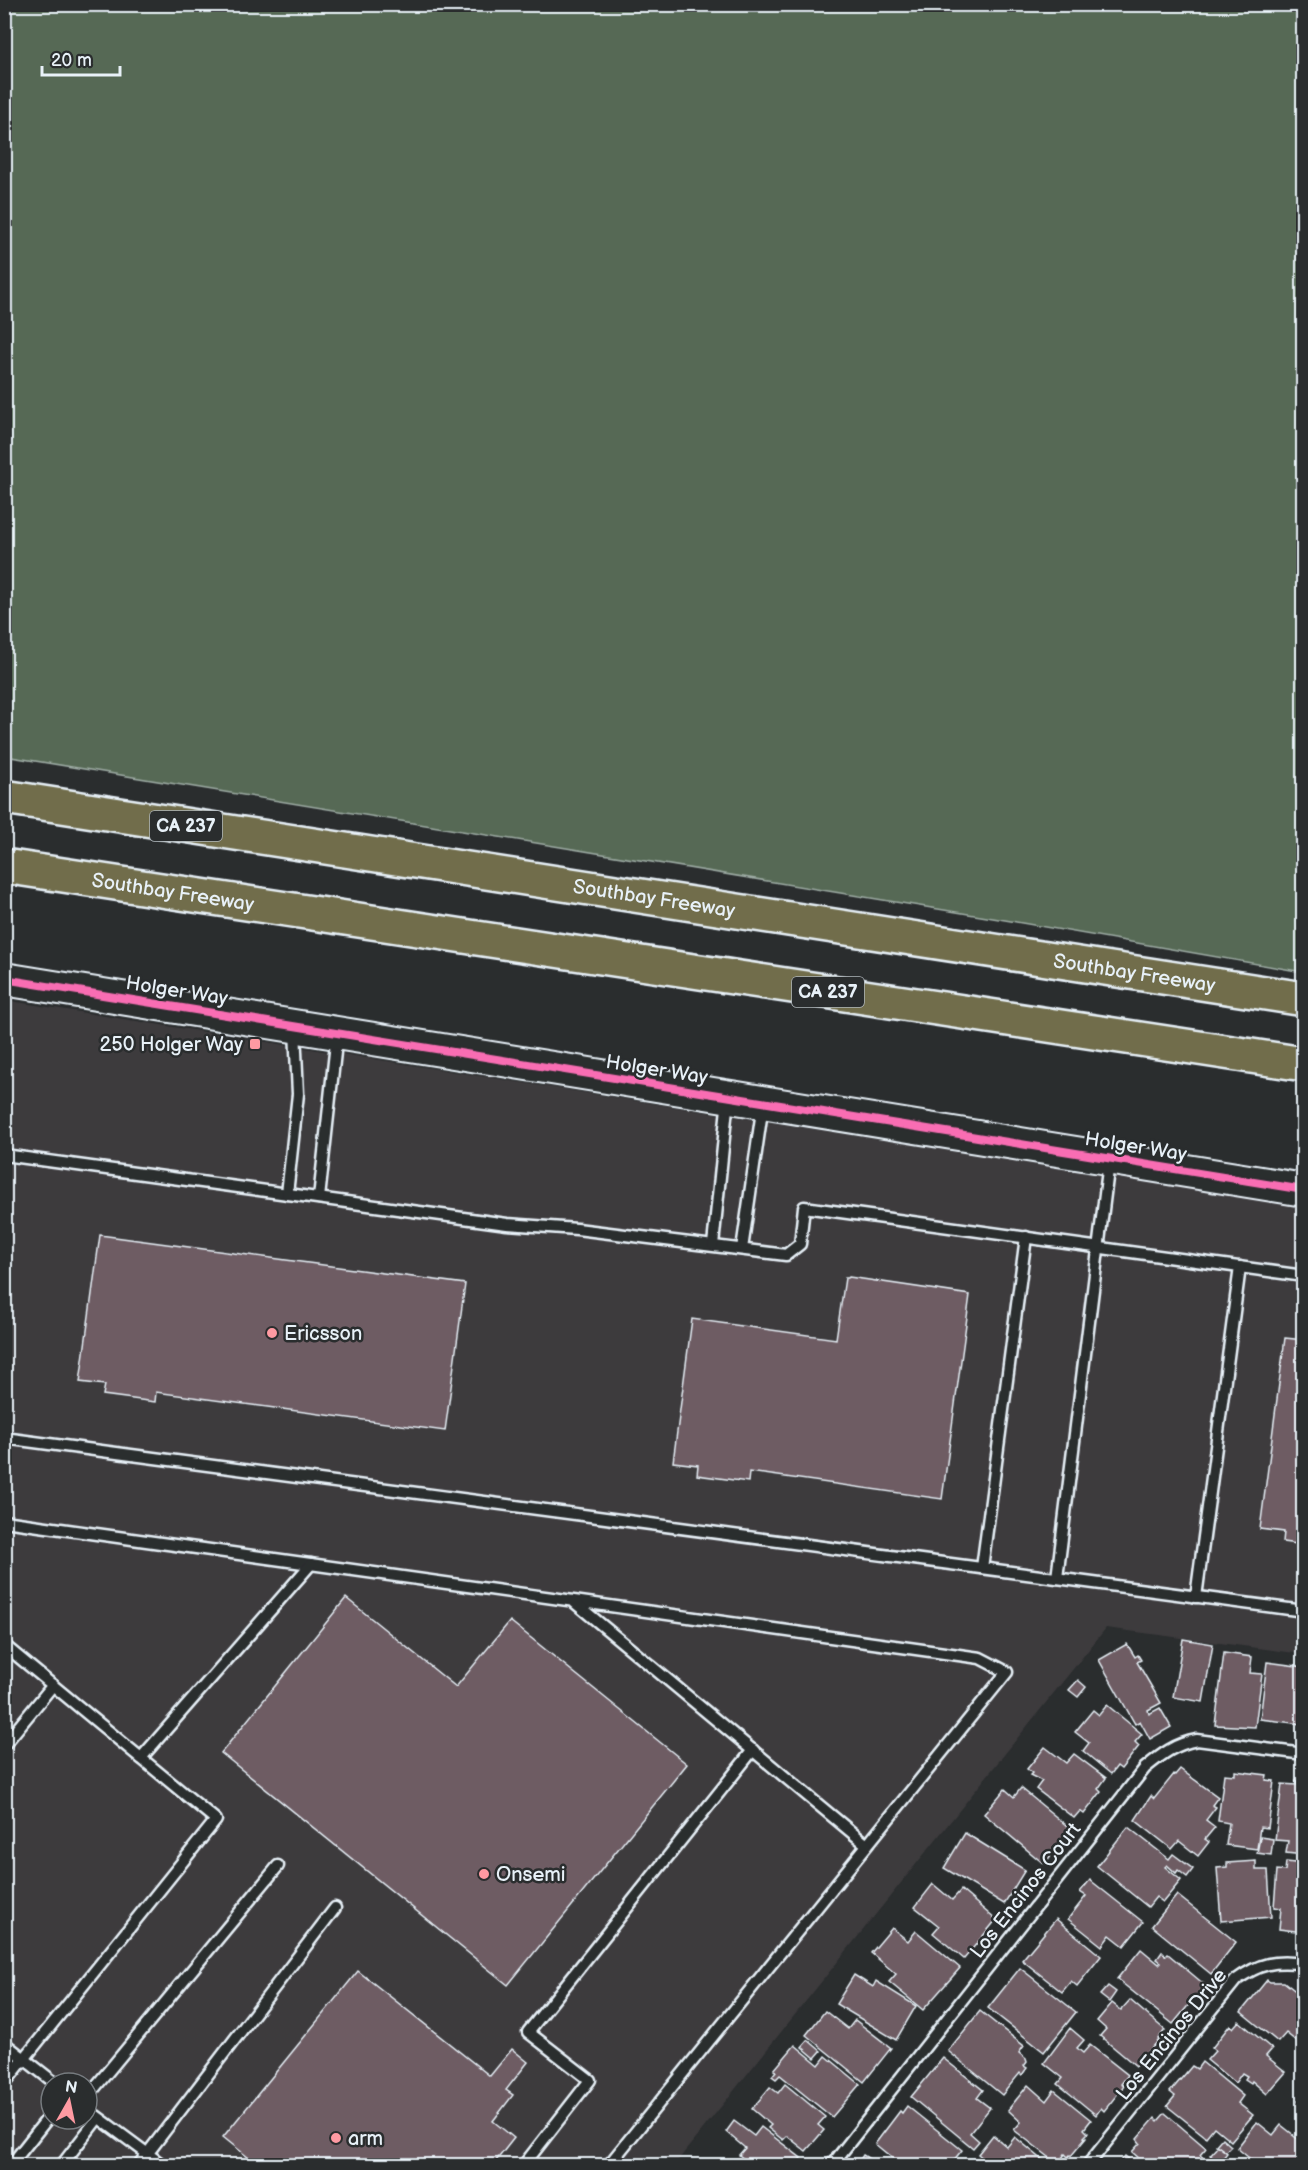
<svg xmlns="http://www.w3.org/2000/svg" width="1308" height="2170" viewBox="0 0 1308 2170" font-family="'Balsamiq Sans',sans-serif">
<rect width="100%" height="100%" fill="#2a2d2e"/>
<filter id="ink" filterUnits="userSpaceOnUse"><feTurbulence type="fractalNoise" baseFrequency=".0167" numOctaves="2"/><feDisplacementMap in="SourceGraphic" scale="12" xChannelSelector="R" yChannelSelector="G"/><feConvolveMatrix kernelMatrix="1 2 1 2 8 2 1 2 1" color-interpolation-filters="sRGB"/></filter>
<g filter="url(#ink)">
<path fill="#3e3b3e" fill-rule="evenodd" d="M4,1000l1299,207v447l-197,-26 -432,537h-669zM51,2083h36v36h-36z"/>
<path fill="#566954" stroke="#9fada6" stroke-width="1.5" d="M4,5h1299v967l-298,-52 -1000,-164z"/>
<g fill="#6e5c64" stroke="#e8f1f8" stroke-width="1.5">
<path d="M100,1235l365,49 -20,147 -289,-39 -1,10 -52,-7 2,-10 -25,-3z"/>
<path d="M849,1277l121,18 -28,204 -193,-27 -1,10 -51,-7 1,-10 -25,-3 19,-143 144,20 9,-61h3z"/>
<path d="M1285,1338l19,2v205l-21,-3 1,-10 -24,-3z"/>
<path d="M346,1598l110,89 54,-66 177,143 -179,221 -287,-232z"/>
<path d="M1183,1639l30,5 -10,58 -30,-5z"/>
<path d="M1127,1644l8,13 3,-2 3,5 -4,2 24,41 -13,7 1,4 11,-6 11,19 -21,12 -10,-18 -5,3 -36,-64z"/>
<path d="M1224,1653l28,4 -2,16 12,1 -7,53 -40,-2z"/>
<path d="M1267,1662l37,5v37l-3,20 -41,-5z"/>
<path d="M1078,1680l8,7 -8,10 -9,-7z"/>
<path d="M1107,1705l35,29 -7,8 4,4 -18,23 -4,-3 -6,8 -28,-23 6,-8 -14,-11 18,-22 6,5z"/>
<path d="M1045,1747l21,16 8,-9 32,24 -8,11 3,3 -17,22 -4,-3 -6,7 -38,-29 6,-8 -12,-6 2,-2 -5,-4z"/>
<path d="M1180,1769l38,28 -6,8 4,2 -10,13 9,7 -10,12 4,3 -11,14 -19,-15 -7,8 -37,-29 16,-24 3,3 20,-25 1,1z"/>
<path d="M1235,1771l32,4 -1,5 8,1 -6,47 -8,-1 -3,22 -31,-4 3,-22 -11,-2 6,-47 11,1z"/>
<path d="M1296,1781l8,1v73l-18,-2 2,-12 -13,-1 7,-56 14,1z"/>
<path d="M1021,1788l51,42 -28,34 -60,-50 21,-25 9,8z"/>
<path d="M1128,1827l41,32 4,-5 20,15 -6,8 -9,-7 -2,3 -9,-8 -2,2 16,13 -18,22 -7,-5 -8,10 -51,-41z"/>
<path d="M965,1833l60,37 -21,34 -60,-36z"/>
<path d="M1260,1837l13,2 -2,16 -14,-2z"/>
<path d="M1256,1861v9h12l3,47 -50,4 -4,-53 10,-1v-4z"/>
<path d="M1286,1862l18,2v68l-25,-3 2,-21 -7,-1 3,-37 8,1z"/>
<path d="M1090,1880l53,42 -19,24 -14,-11 -8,11 -34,-27 18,-23 -6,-4z"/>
<path d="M933,1884l19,16 9,-10 35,30 -32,39 -31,-26 6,-7 -24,-19z"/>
<path d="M1177,1895l59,47 -25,32 -59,-48z"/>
<path d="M1056,1919l45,37 -24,30 -6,-5 -9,11 -40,-32z"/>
<path d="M892,1928l16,13 8,-10 44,37 -37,42 -34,-28 7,-8 -25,-21z"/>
<path d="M1141,1949l18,15 2,-2 -4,-3 5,-7 4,4 2,-2 37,31 -32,39 -56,-45z"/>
<path d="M1020,1968l56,44 -32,40 -56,-44z"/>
<path d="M358,1971l132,105 22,-27 16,13 -22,28 7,5 -20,26 21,17 -22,28h-233l-36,-29z"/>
<path d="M854,1975l19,12 3,-6 40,25 -20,34 -60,-36z"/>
<path d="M1267,1980l3,2h14l19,15 -6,7 7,6v33l-3,2 -15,-12 -8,9 -37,-30z"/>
<path d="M1108,1986l8,6 -7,10 -9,-7z"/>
<path d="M1130,2000l35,30 -7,9 1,1 -23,26 -36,-30 6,-7 -9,-8 15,-18 9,7z"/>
<path d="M825,2011l23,18 7,-9 36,28 -27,34 -58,-47z"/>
<path d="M980,2011l44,35 -5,7 7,6 1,3 -3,4 3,2 -5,7 -2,-2 -18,22 -54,-44z"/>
<path d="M1239,2021l33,28 -6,7 20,16 -19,22 -15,-13 -1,2 -6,-4 2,-3 -5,-3 -7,10 -28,-23 8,-9 -3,-3 18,-23 3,3z"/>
<path d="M1070,2028l14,12 -7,8 6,5 7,-8 38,30 -7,9 3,2 -20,25 -3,-3 -5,7 -38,-31 5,-6 -19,-15z"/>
<path d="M808,2040l13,11 -6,7 -13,-11z"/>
<path d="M795,2045l24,20 7,-9 34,28 -28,33 -52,-42 -4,4 -4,-3 4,-5 -2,-1z"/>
<path d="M943,2058l40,32 -6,8 13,10 -20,25 9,8 -6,7 -62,-51z"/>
<path d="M1202,2062l41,34 -5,7 15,12 -22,26 -17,-14 -8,10 -39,-31 8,-10 -5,-4 22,-26 5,3z"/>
<path d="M785,2084l40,33 -7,8 6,5 -18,21 -19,-15 -4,4 -15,-12 3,-3 -19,-16 18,-22 8,6z"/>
<path d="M1028,2085l18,16 8,-11 37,30 -7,9 4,4 -4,4 2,1 -15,18 -1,-1 -2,2 -3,-3 -7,10 -44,-34 7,-8 -13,-12z"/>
<path d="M1304,2099v25l-6,-24z"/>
<path d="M907,2106l55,44 -13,16h-47l-27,-22 25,-33 2,2z"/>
<path d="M1165,2113l41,35 -6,7 11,9 -1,2h-62l-16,-14 8,-9 -3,-4 18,-21 3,3z"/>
<path d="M734,2121l20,15 7,-9 40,31 -6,8h-43l-13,-11 6,-7 -19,-16z"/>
<path d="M1257,2122l16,13 8,-10 23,18v23h-53l3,-4 -17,-14z"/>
<path d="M993,2135l14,12 8,-10 35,29h-58l-14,-12z"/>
<path d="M1222,2138l9,8 -6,6 -9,-7z"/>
<path d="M1218,2146l9,7 -8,10 -9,-8z"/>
<path d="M863,2155l17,11h-24z"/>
<path d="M1125,2156l5,4 8,6h-22l2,-1z"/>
</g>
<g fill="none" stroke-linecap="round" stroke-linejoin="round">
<defs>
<g id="lane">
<path d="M4,1155l503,69 70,5 209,26 14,-11 4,-37 500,69"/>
<path d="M287,1194l11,-100 -3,-64"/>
<path d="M319,1198l18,-164"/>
<path d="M713,1245l15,-147"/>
<path d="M742,1249l21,-145"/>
<path d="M4,1438l1300,173"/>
<path d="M4,1521l976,137 27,14 -399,494"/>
<path d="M982,1568l44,-331"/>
<path d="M1057,1578l52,-416"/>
<path d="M1196,1597l44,-330"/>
<path d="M574,1602l293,243"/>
<path d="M4,1645l212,175 -212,264"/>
<path d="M4,1745l49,-60"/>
<path d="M141,1758l170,-194"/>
<path d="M4,2043l51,40"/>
<path d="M87,2097l191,-231"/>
<path d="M87,2109l77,57"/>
<path d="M10,2166l41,-52"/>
<path d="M61,2166l37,-48"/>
<path d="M138,2166l197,-258"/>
<path d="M523,2166l67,-86 -62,-48 225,-282"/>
<path d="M831,2166l314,-398c17,-14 30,-24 52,-28l107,14"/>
<path d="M1087,2166l149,-186c24,-17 39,-20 68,-16"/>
</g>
<path id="secondary" d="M4,979l1300,211"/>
<g id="highway">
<path id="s1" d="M4,797l1300,202"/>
<path id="s2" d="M4,866l1300,198"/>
</g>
</defs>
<use href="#lane" stroke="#e8f1f8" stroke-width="15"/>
<use href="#secondary" stroke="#e8f1f8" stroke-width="36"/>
<use href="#highway" stroke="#e8f1f8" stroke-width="38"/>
<use href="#lane" stroke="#2a2d2e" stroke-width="10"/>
<use href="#secondary" stroke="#2a2d2e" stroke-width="32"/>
<use href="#highway" stroke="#716d4b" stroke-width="33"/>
<defs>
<path id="cycleway" d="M4,979l1300,211"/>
</defs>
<use href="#cycleway" stroke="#2a2d2e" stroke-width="11"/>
<use href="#cycleway" stroke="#f96db3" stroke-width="8"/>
</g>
</g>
<g fill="#ff9aa2" stroke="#2a2d2e" stroke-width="2">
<rect x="249" y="1038" width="12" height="12" rx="3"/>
<circle cx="272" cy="1333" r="6"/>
<circle cx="484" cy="1874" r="6"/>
<circle cx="336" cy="2138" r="6"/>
</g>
<g text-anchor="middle" stroke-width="5" stroke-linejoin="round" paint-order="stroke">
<g fill="#2a2d2e" stroke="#afb6bb" stroke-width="1.5">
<rect x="150" y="811" width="72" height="30" rx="4.5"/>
<rect x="792" y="977" width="72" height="30" rx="4.5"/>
</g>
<g font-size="18" font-weight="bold" fill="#e8f1f8">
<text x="186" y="832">CA 237</text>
<text x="828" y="998">CA 237</text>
</g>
<g font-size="20" fill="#e8f1f8" stroke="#2a2d2e">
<text dy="7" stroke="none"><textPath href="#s2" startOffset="171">Southbay Freeway</textPath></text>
<text dy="7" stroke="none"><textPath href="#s1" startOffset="658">Southbay Freeway</textPath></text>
<text dy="7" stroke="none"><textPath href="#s1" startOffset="1144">Southbay Freeway</textPath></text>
<text transform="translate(177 990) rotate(9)" y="7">Holger Way</text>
<text transform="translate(657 1069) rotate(9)" y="7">Holger Way</text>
<text transform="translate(1136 1146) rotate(9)" y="7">Holger Way</text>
<text transform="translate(1025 1890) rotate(-52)" y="7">Los Encinos Court</text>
<text transform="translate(1171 2034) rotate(-51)" y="7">Los Encinos Drive</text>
</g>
<g font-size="20" fill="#e8f1f8" stroke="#2a2d2e" text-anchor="start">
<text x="243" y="1051" text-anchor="end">250 Holger Way</text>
<text x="284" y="1340">Ericsson</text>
<text x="496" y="1881">Onsemi</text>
<text x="348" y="2145">arm</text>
</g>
</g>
<rect width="1308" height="2170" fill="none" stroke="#2a2d2e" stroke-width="24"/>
<rect x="12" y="12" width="1284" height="2146" fill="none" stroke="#e8f1f8" stroke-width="2" filter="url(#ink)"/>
<g transform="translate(69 2101) rotate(9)"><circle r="28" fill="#2a2d2e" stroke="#767b7f" stroke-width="1.5"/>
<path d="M0-4.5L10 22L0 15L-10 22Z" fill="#ff9aa2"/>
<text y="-9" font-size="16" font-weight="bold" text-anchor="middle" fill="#e8f1f8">N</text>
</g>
<path d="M42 66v9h78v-9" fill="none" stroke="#e8f1f8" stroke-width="3"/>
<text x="51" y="66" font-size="18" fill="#e8f1f8" stroke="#2a2d2e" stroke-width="4.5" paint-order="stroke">20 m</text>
</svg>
